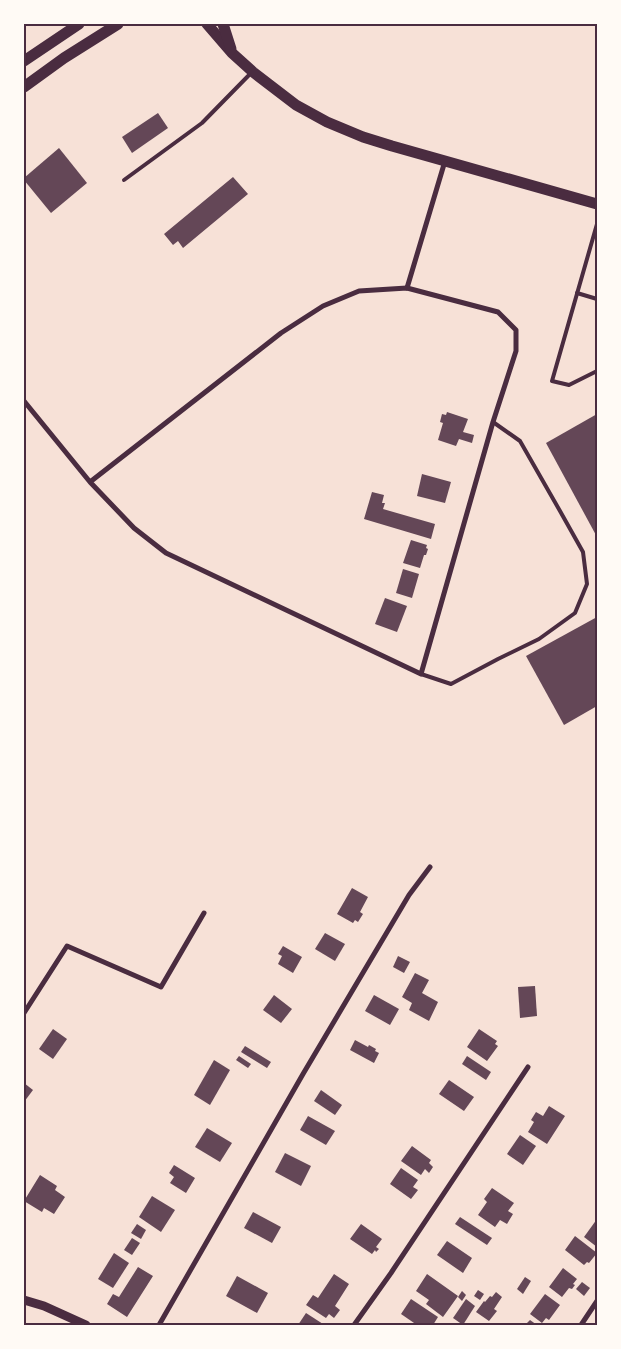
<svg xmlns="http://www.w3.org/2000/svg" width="621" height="1349" viewBox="0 0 621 1349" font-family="Mulish,sans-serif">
<rect width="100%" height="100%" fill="#f7e1d7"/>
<g fill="#644757">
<path d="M158,113l10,15 -36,25 -10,-16z"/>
<path d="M59,148l28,35 -36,30 -27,-33v-2z"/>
<path d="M233,177l15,17 -65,54 -5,-7 -5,4 -9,-11z"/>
<path d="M447,412l21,7 -5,13 11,3 -2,8 -13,-4 -3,7 -18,-6 5,-17 -3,-1 2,-8 4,1z"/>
<path d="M597,414v123l-51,-94z"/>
<path d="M422,474l29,8 -6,21 -28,-7z"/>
<path d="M372,492l12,3 -2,8h3l-2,6 52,15 -4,15 -67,-20z"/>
<path d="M411,540l16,5 -1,3 2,1 -2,6h-2l-4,13 -17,-5z"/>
<path d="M403,569l16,5 -7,24 -16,-5z"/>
<path d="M385,598l22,8 -10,26 -22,-8z"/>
<path d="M597,617v89l-33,19 -38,-69z"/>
<path d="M352,888l16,9 -8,15 3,2 -5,8 -3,-2 -2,3 -16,-9z"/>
<path d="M325,933l20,11 -10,17 -20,-12z"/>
<path d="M283,946l19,11 -9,16 -15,-9 4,-8 -4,-2z"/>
<path d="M398,956l12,6 -6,11 -11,-6z"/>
<path d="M415,973l14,7 -7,13 16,9 -9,19 -20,-11 3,-7 -10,-6z"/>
<path d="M535,986l2,30 -17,2 -2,-31z"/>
<path d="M274,995l18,14 -11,14 -18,-13z"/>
<path d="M374,995l25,14 -9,16 -25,-14z"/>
<path d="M53,1029l14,10 -14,20 -14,-10z"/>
<path d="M479,1029l18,12 -2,3 3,2 -11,15 -20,-14z"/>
<path d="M355,1040l13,7 1,-2 7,4 -1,2 4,2 -5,10 -24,-13z"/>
<path d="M245,1046l26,16 -4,6 -26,-16z"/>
<path d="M239,1056l12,8 -3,4 -12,-8z"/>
<path d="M467,1056l24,16 -5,8 -24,-16z"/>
<path d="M214,1060l16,10 -20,35 -16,-10z"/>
<path d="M449,1080l25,17 -10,14 -25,-17z"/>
<path d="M24,1083l9,7 -9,12z"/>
<path d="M321,1090l21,15 -7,10 -21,-14z"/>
<path d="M549,1106l16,10 -18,28 -19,-12 6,-10 -3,-2 5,-8 7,4z"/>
<path d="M308,1116l27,15 -9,14 -26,-15z"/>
<path d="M207,1128l25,15 -12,19 -25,-15z"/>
<path d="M520,1135l16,11 -13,19 -16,-11z"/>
<path d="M412,1146l19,14 -2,3 4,4 -4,6 -4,-4 -4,6 -20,-14z"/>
<path d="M285,1153l26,13 -10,20 -26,-14z"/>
<path d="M174,1165l21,13 -9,15 -16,-10 4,-6 -5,-4z"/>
<path d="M401,1168l17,12 -5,7 5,3 -7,9 -21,-15z"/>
<path d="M40,1175l17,11 -2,4 10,7 -11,17 -10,-6 -2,4 -18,-11z"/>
<path d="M492,1188l22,15 -6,8 5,3 -6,10 -7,-4 -5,7 -17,-12 9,-13 -3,-3z"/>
<path d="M152,1196l23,14 -14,22 -22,-15z"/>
<path d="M253,1212l28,15 -9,16 -28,-15z"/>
<path d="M460,1217l32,21 -5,7 -32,-21z"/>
<path d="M597,1219v28l-13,-10z"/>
<path d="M137,1224l9,6 -5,9 -10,-6z"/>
<path d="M361,1224l21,15 -6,8 3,2 -3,3 -1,-2 -3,4 -22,-15z"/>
<path d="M575,1236l22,17 -8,10 -2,-1 -3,3 -19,-15z"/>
<path d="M132,1238l8,5 -8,12 -8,-5z"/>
<path d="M447,1241l25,17 -9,15 -26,-18z"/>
<path d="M114,1253l15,10 -16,25 -15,-9z"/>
<path d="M138,1267l15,9 -26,41 -20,-13 6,-10 6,3z"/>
<path d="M563,1268l14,11 -4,5 2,1 -3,4 -3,-1 -7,9 -13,-10z"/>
<path d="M334,1274l15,10 -14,22 5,4 -6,8 -5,-4 -3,4 -20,-13 7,-10 5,3z"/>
<path d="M427,1274l31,22 -15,21 -17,-13 3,-4 -13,-9z"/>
<path d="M237,1276l31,17 -11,20 -31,-17z"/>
<path d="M525,1277l6,4 -8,13 -6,-5z"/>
<path d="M582,1282l8,6 -6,8 -8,-7z"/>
<path d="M478,1290l6,4 -4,6 -6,-4z"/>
<path d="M462,1291l4,4 -4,6 -4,-4z"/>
<path d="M496,1292l6,5 -8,12 3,2 -8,10 -13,-9 8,-11 1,1 5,-6 2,1z"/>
<path d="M545,1294l15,11 -11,15 -3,-2 -4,5 -12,-9z"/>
<path d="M411,1299l27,18 -5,8h-16l-16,-11z"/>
<path d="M466,1299l9,7 -12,19 -10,-7z"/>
<path d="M306,1313l17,11 -1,1h-24z"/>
<path d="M530,1320l7,5h-12z"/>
</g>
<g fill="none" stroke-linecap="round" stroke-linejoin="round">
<g stroke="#4a2c40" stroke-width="4">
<path d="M124,180l78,-57 50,-51"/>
<path d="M597,224l-45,157 17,4 28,-14"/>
<path d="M577,293l20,6"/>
<path d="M421,674l30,10 47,-25 41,-20 36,-26 12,-29 -4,-32 -23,-41 -40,-70 -27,-19"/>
</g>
<g stroke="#4a2c40" stroke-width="5">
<path d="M407,288l38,-127"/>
<path d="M24,401l66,81 44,46 32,25 255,121 72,-252 23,-71v-21l-18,-18 -91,-24 -48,3 -36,15 -42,27 -191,149"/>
<path d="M24,1013l43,-67 94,41 43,-74"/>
<path d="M159,1325l144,-251 106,-179 21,-28"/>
<path d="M354,1325l37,-52 137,-206"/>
<path d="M581,1325l16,-24"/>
</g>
<path stroke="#4a2c40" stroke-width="9" d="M24,1300l20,6 42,19"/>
<g stroke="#4a2c40" stroke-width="11">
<path d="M207,24l25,29 21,19 43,33 31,17 36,15 29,9 205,58"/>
<path d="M223,24l8,25"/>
<path d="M24,61l55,-37"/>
<path d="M24,87l40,-29 54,-34"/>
</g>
</g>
<rect width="621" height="1349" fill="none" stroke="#fffaf5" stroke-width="50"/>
<rect x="25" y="25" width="571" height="1299" fill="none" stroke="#4a2c40" stroke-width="2"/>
</svg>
